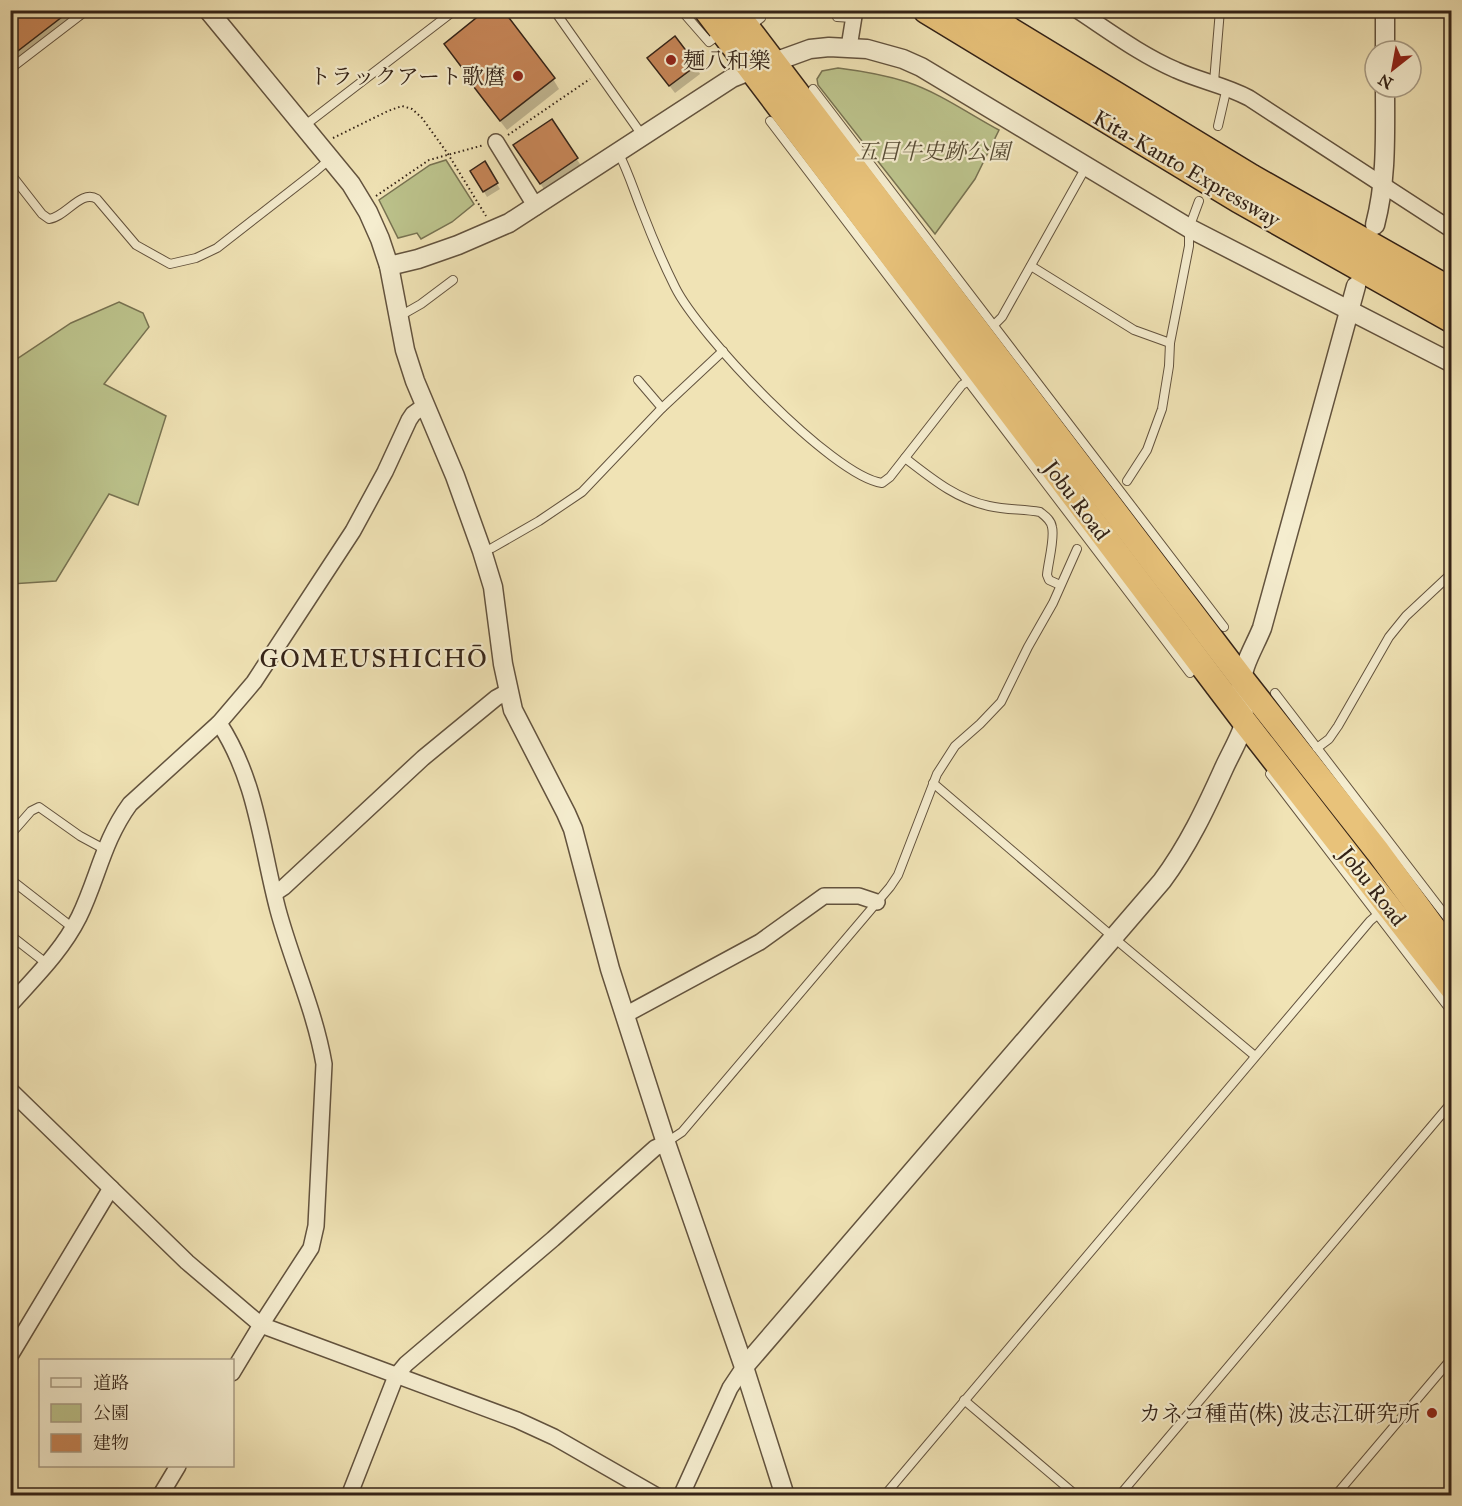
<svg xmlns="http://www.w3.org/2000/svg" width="1462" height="1506" viewBox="0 0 1462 1506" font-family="'IM FELL Great Primer','Noto Serif JP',serif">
<rect width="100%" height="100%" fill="#f0e3b5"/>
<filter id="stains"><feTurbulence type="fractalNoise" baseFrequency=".00333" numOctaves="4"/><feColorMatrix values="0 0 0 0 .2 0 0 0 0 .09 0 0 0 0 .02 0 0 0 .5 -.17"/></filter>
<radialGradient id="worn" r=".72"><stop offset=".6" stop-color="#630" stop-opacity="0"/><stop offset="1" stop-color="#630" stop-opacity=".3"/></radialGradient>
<g fill="#bcc38c" stroke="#787352" stroke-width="1.5">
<path d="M838,68c24,3 47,7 69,14 33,11 62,32 92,48l-24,49 -40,55 -117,-149 -1,-6 5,-8z"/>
<path d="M446,160l28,44 -22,18 -31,17 -4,-6 -19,5 -19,-38 51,-35z"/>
<path d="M119,302l24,11 6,14 -45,57 62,32 -28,89 -29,-11 -53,87 -45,3v-221l60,-40z"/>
</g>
<g fill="#0003">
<path d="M10,10h76l-76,59z"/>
<path d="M446,45l107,34 6,10 -52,41 -32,-41z"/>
<path d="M654,66h42l4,8 -25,19z"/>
<path d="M551,121l31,46 -36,25 -26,-38z"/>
<path d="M484,163l16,26 -13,8 -15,-26z"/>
</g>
<g fill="#c68557" stroke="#342317" stroke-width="1.5">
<path d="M10,10h61l-61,47z"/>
<path d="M486,10h17l52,68 -55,43 -33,-43 2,-1 -25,-33z"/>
<path d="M675,36l22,29 -28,21 -22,-28z"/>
<path d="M552,119l26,39 -38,26 -27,-39z"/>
<path d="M485,161l13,22 -15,9 -13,-21z"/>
</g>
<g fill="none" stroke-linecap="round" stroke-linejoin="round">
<defs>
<g id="service">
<path d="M554,10l88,125"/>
<path d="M681,10l28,32 11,-8"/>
<path d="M837,17l15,1"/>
<path d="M751,26l10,-8 -6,-8"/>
<path d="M10,69l77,-59"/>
<path d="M1214,82l6,-72"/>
<path d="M813,89l411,538"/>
<path d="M770,121l420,552"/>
<path d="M304,126l151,-116"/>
<path d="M1218,126l9,-39"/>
<path d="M618,152c10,19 16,39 24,59 10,26 21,52 33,76 23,47 157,189 207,196l8,-6 72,-92 5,-3"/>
<path d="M10,173l32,41 7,5c17,-2 32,-30 48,-20l39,46 34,19 26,-6 21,-10 99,-77 14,-12"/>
<path d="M1031,266l103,64 36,13"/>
<path d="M400,316l21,-12 32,-24"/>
<path d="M994,325l8,-8 84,-150"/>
<path d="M638,380l24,28"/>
<path d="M905,458c26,20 51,41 84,48 17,4 34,3 51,6 5,4 11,8 12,15 3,11 -4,36 -5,48l2,5 11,5"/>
<path d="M1127,481l20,-31 15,-41 7,-43 1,-23 19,-97v-18l10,-27"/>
<path d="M482,551l10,-3 47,-27 43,-29 80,-84 61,-57"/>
<path d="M1275,693l177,231"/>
<path d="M1317,748l12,-9 9,-13 51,-89 17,-21 46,-43"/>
<path d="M1270,774l182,238"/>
<path d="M933,783l181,155 141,118"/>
<path d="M10,835l21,-24 8,-4 41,29 24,13"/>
<path d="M10,879l63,49"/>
<path d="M10,935l36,28"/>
<path d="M667,1142l15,-10 208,-245 8,-12 39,-101 18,-28 25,-22 21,-22 27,-55 25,-44 24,-54"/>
<path d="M964,1400l113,96"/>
<path d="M884,1496l486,-575 7,-6"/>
<path d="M1119,1496l333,-394"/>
<path d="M1335,1496l117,-138"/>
<path d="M1450,1496l2,-3"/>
</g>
<g id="minor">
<path d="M1077,10c32,21 64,45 99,60 24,11 49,15 73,28l203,132"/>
<path d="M849,47l6,-37"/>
<path d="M496,142l40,65"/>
<path d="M219,723c38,58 42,123 59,187 14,52 37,101 46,154l-8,162 -5,22 -50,77 -29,48"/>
<path d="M275,893l9,-6 139,-129 73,-60 11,-6"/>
<path d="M10,1005c25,-28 52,-54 69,-88 19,-39 24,-76 51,-113l89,-81 35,-41 99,-151 32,-59 24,-52 4,-6 11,-8"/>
<path d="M625,1015l135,-73 64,-46h35l18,6"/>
<path d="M10,1090l177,172 74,63 256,95 37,17 103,59"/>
<path d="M10,1356l101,-168"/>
<path d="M160,1496l18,-30"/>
<path d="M349,1496l47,-120 10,-12 147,-125 102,-91 11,-5"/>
<path d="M681,1496l49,-108 14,-21"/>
</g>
<g id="tertiary">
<path d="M208,10l143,174 17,28 12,27 9,27 16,84 10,31 40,95 27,75 11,36 10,77 10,46 53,103 7,16 37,140 56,174 78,224 41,129"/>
<path d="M1385,51v-41"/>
<path d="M1375,225c12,-46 10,-91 10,-138"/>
<path d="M389,266l29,-7 40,-14 51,-22 223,-145 20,-8 58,-21 19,-2 38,2 36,10 18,8 268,161 263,135"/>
<path d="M744,1367l418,-486c26,-35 44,-73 62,-113 6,-13 13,-25 18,-38 5,-15 -1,-27 -1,-41 0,-22 13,-41 21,-61l94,-342"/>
</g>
<g id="trunk">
<path d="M706,10l538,711 208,267"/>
<path d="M734,10l508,669 136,173 74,101"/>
</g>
<g id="motorway">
<path d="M927,10l312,189 213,120"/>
<path d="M975,10l276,168 201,114"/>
</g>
</defs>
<use href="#service" stroke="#63533e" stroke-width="10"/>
<use href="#minor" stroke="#63533e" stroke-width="18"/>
<use href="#tertiary" stroke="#63533e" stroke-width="21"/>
<use href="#trunk" stroke="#342317" stroke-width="27"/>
<use href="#motorway" stroke="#342317" stroke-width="30"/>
<g stroke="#342317" stroke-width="2" stroke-dasharray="1.5 3" stroke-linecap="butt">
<path d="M508,135l82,-56"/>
<path d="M333,138l55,-27 14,-5 10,3 10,9 26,36 38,62"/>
<path d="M376,196l53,-36 55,-15"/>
</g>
<use href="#service" stroke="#f5edcf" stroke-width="8"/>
<use href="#minor" stroke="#f5edcf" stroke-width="15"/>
<use href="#tertiary" stroke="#f5edcf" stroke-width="18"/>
<use href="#trunk" stroke="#e8c27a" stroke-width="24"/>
<use href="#motorway" stroke="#e8c27a" stroke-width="27"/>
</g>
<g fill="#8f2418" stroke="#f5edcf" stroke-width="2">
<circle cx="671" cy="60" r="6"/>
<circle cx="518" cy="76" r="6"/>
<circle cx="1432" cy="1413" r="6"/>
</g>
<g text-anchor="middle" stroke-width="4.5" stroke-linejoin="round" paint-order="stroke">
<g font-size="22" fill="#342317" stroke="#f5edcf" text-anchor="end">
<text x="683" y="68" text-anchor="start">麺八和樂</text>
<text x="506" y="84">トラックアート歌麿</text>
<text x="1420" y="1421">カネコ種苗(株) 波志江研究所</text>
</g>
<g font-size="22" font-style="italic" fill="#564b34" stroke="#f5edcf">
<text x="933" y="159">五目牛史跡公園</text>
</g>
<g font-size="22" fill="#342317" stroke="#f5edcf">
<text transform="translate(1187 168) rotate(30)" y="8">Kita-Kanto Expressway</text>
<text transform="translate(1077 500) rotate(53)" y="8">Jobu Road</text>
<text transform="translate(1373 886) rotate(52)" y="8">Jobu Road</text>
</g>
<g font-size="26" letter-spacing="1.5" fill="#342317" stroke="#f5edcf">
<text x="374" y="667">GOMEUSHICHŌ</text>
</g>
</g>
<rect width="1462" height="1506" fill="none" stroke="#f0e3b5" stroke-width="36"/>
<rect x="12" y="12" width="1438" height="1482" fill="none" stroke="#342317" stroke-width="3"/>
<rect x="18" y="18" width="1426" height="1470" fill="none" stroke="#342317" stroke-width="1.5"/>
<rect x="39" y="1359" width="195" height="108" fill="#f5edcf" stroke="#a89c85" stroke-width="1.5"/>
<rect x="51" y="1378" width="30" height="9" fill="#f5edcf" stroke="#a89c85" stroke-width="1.5"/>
<text x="93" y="1389" font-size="18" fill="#342317">道路</text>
<rect x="51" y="1404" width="30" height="18" fill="#bcc38c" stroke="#a89c85" stroke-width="1.5"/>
<text x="93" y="1419" font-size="18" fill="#342317">公園</text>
<rect x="51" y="1434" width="30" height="18" fill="#c68557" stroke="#a89c85" stroke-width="1.5"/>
<text x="93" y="1449" font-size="18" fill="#342317">建物</text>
<g transform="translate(1393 69) rotate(211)"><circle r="28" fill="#f5edcf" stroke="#a89c85" stroke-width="1.5"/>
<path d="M0-4.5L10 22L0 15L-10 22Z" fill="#8f2418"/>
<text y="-9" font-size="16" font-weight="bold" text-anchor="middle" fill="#342317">N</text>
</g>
<rect width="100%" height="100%" filter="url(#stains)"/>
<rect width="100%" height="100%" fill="url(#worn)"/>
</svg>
